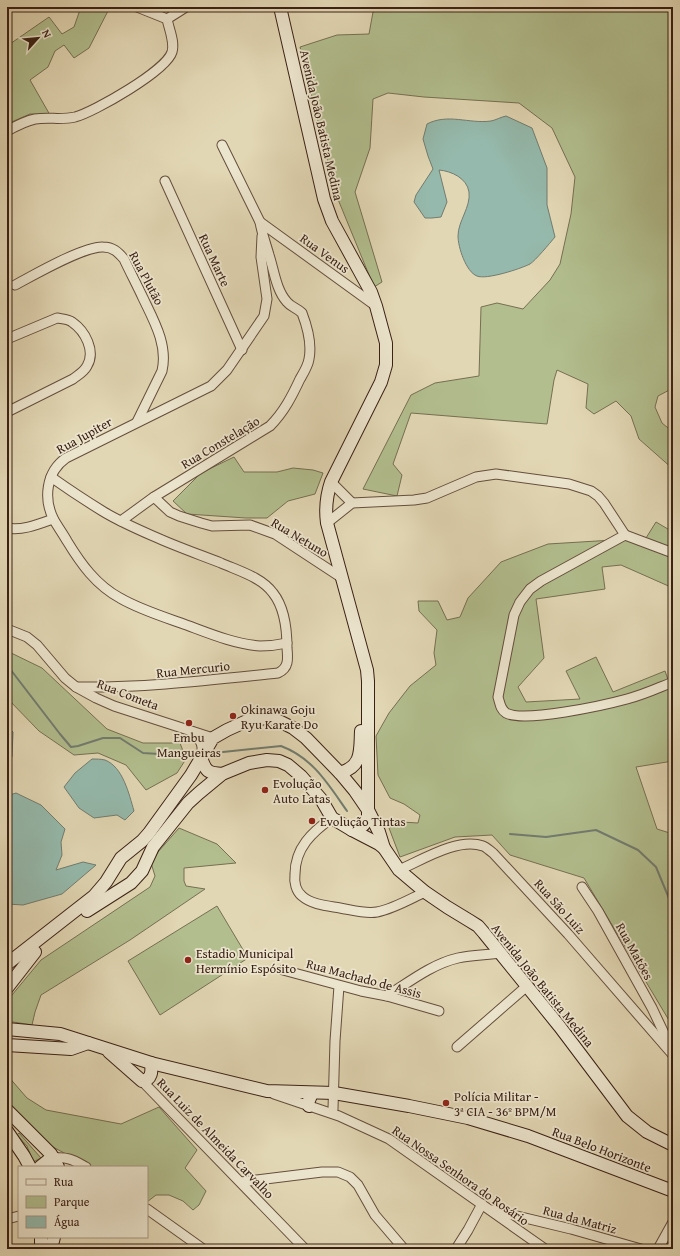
<svg xmlns="http://www.w3.org/2000/svg" width="680" height="1256" viewBox="0 0 680 1256" font-family="'Gentium Book Plus',serif">
<rect width="100%" height="100%" fill="#e2d7b4"/>
<filter id="stains"><feTurbulence type="fractalNoise" baseFrequency=".005" numOctaves="4"/><feColorMatrix values="0 0 0 0 .2 0 0 0 0 .09 0 0 0 0 .02 0 0 0 .5 -.17"/></filter>
<radialGradient id="worn" r=".72"><stop offset=".6" stop-color="#630" stop-opacity="0"/><stop offset="1" stop-color="#630" stop-opacity=".3"/></radialGradient>
<g fill="#b2be8e" stroke="#766f52">
<path d="M81,7h29l-21,41 -15,10 -10,-13 -9,6 -7,16 -18,13 20,35 -20,-1 -23,10v-78l42,-29 13,17 12,-7z"/>
<path d="M393,7h280v381l-15,8 -3,11 7,16 11,9v37l-34,-30 -8,-23 -15,-15 -22,13 -8,-6 2,-24 -31,-14 -3,10 -7,44 -136,-11 -18,51 9,11 -5,21 -34,-7 48,-94 24,-12 44,-7 2,-69 16,-4 26,6 27,-29 10,-16 11,-50 4,-37 -23,-49 -33,-25 -95,-6 -36,-4 -15,6 -3,49 -15,44 27,90 -8,5 -39,-95 -35,-145 37,-12 32,-1 4,-22z"/>
<path d="M234,457l10,15h33l16,-4 20,2 10,3 -8,21 -27,7 -21,17h-21l-59,-4 -14,-13 28,-28z"/>
<path d="M656,522l17,10v56l-52,-23 -19,2 3,22 -69,10 8,59 -26,29 8,15 54,-3 -14,-28 30,-14 17,35 52,-21 6,17h2v73l-37,6 21,62 16,5v193l-89,-149 -74,-23 -18,-20 -37,2 -55,20 -11,-29 13,-6 16,1 2,-8 -16,-11 -14,-6 -12,-23 -2,-39 13,-23 21,-27 26,-21 -2,-12 3,-23 -18,-19 -1,-10h20l9,19 13,-3 8,-19 33,-36 47,-18 98,-6z"/>
<path d="M7,651l35,17 65,61 36,14h37l6,16 -9,14 -31,17 -20,-25 -28,-12 -24,2 -35,-24 -32,-33z"/>
<path d="M179,828l38,16 19,19 -52,5v13l2,5 19,3 -75,51 -89,55 -6,17 -3,13 -25,-4v-20l34,-41 109,-73 5,-11 -4,-13 7,-11z"/>
<path d="M217,906l31,52 -88,57 -32,-54z"/>
<path d="M7,1075l20,23 19,12 75,14 38,-17 38,43 -12,18 21,23 -7,14 -6,5 -10,-9 -14,-6h-13l-9,7v-35h-57l-37,-20 -46,-43z"/>
<path d="M19,1133l22,25 -8,4 -6,-16 -10,-11z"/>
<path d="M673,1232v17l-8,-2z"/>
</g>
<g fill="#95baad" stroke="#717c70">
<path d="M506,116l26,12 15,40v37l8,32c-6,7 -19,23 -25,27 -10,5 -44,16 -53,12 -11,-4 -19,-29 -19,-40 0,-15 13,-29 11,-44 -2,-14 -18,-21 -30,-22l8,32 -6,15 -9,1h-7l-11,-16 2,-7 17,-26 -5,-13 -5,-17 4,-15c21,-11 42,0 64,-3 5,-1 10,-4 15,-5z"/>
<path d="M7,727l6,5 -1,25 -5,4z"/>
<path d="M92,759c4,0 9,0 13,1 18,7 24,34 29,51l-9,9 -8,-5 -23,3 -15,-10 -15,-21 11,-14z"/>
<path d="M16,793l25,12 24,24 -4,13 1,13 -6,15 27,-8 13,3 -34,29 -39,11 -16,-1v-108z"/>
</g>
<g fill="none" stroke-linecap="round" stroke-linejoin="round">
<g stroke="#717c70" stroke-width="2">
<path d="M7,665l53,69 11,13 7,-1 25,-8h17l23,15 49,3"/>
<path d="M223,752l58,-6c32,12 47,38 66,65"/>
<path d="M510,834l36,3 50,-7 42,20 18,17 17,41"/>
</g>
<defs>
<g id="street">
<path d="M167,19l19,-12"/>
<path d="M7,131c9,-5 18,-10 28,-12 13,-2 27,1 40,-2 19,-5 91,-46 97,-65 3,-10 -3,-23 -5,-33l-30,-12"/>
<path d="M165,181l77,169"/>
<path d="M260,222l116,84"/>
<path d="M262,236l-1,21 6,42 -3,17 -37,54 -16,16 -145,72c-20,14 -23,41 -12,62 4,7 9,14 13,21 14,23 29,44 53,57 19,11 41,18 61,25 25,9 52,21 79,23 9,0 18,-1 27,-3"/>
<path d="M15,285c19,-10 69,-39 88,-38 10,0 15,5 21,12 6,13 13,26 19,39 11,23 25,47 19,73l-25,51"/>
<path d="M7,339l50,-21c5,1 11,1 15,4 13,9 24,29 15,44 -3,6 -9,9 -14,13l-66,33"/>
<path d="M51,477c17,12 35,24 53,35 15,9 33,17 49,24 22,10 45,18 68,27 18,8 40,14 52,30 12,15 14,36 14,55 1,11 2,20 -9,25 -68,7 -134,15 -202,14"/>
<path d="M331,482l21,21"/>
<path d="M154,497l16,15 9,4 22,7 11,3 38,-1 25,9 67,44"/>
<path d="M121,521l33,-24 116,-71c14,-14 22,-30 30,-47 4,-7 8,-13 9,-20 3,-15 -2,-33 -7,-46 -5,-5 -11,-6 -15,-11 -11,-12 -13,-32 -18,-47 -3,-11 -7,-21 -9,-33l-38,-77"/>
<path d="M327,523l25,-20 62,-3 13,-2 49,-21 20,-3 73,10 22,7 7,5 6,7 21,32 -84,46 -11,8 -10,13 -6,13 -16,82c2,6 2,12 8,16 18,10 99,-8 121,-14 16,-4 31,-11 46,-17"/>
<path d="M7,528c15,3 32,-4 46,-9"/>
<path d="M625,535l48,18"/>
<path d="M7,629l20,8 10,8 28,33 11,9 20,11 18,8 99,32"/>
<path d="M192,732c9,9 12,12 9,25"/>
<path d="M332,818c-20,14 -37,30 -37,56 -1,8 1,17 7,22 10,9 27,10 38,12 12,2 25,6 37,4 16,-3 33,-13 48,-20"/>
<path d="M399,870c23,-10 59,-33 84,-24 3,1 7,5 10,7l75,81 105,121"/>
<path d="M582,887l16,24 54,97 19,40"/>
<path d="M283,970l78,21 26,5 52,15"/>
<path d="M387,996c22,-14 45,-32 71,-38 14,-3 29,-3 43,-5"/>
<path d="M457,1047l70,-61"/>
<path d="M142,1081l163,168"/>
<path d="M274,1094l65,22 50,23 156,110"/>
<path d="M333,1109l2,-68 4,-55"/>
<path d="M54,1158c15,-1 19,2 32,9"/>
<path d="M241,1182l81,-10h16l12,5 8,8 17,30 29,34"/>
<path d="M147,1209l56,40"/>
<path d="M492,1210l79,19 70,20"/>
<path d="M7,1219l12,-3"/>
<path d="M456,1249l12,-19 14,-26"/>
<path d="M658,1249l15,-27"/>
</g>
<g id="secondary">
<path d="M280,7l44,192 8,22 39,71 5,14 10,37v22l-5,17 -50,100c-5,15 -6,26 -4,41l40,147 1,11v137c-3,8 -8,10 -16,12"/>
<path d="M201,758c5,13 6,15 21,16"/>
<path d="M340,773c23,-7 20,-23 21,-42"/>
<path d="M87,911l44,-28 11,-12 11,-24 35,-44 11,-10 23,-19 27,-11 18,-3 12,1 9,4 13,11 20,23 11,19 20,12 27,14 5,4"/>
<path d="M7,964l87,-68 12,-14 15,-24 21,-17 7,-8 42,-58 22,-37 14,-8 22,-10 19,-2 9,2 16,8 13,10 34,35 15,18 13,19 11,22 5,16 15,22 26,22 22,15 23,14 8,5 6,7 76,94 67,89 20,16 26,13"/>
<path d="M7,988l28,-36"/>
<path d="M7,1029l53,5 91,29 116,28 67,2 75,13 59,12 60,18 145,55"/>
<path d="M7,1045l64,4 17,-6"/>
<path d="M109,1052l33,29c10,-1 10,-10 9,-18"/>
<path d="M309,1106l-1,-3 4,-10"/>
<path d="M7,1110l44,44 7,13"/>
<path d="M7,1131l17,25 6,11"/>
<path d="M40,1167l10,-8 4,-1"/>
<path d="M41,1249v-12"/>
<path d="M51,1249l3,-12"/>
</g>
</defs>
<use href="#street" stroke="#644e3d" stroke-width="11"/>
<use href="#secondary" stroke="#3a2015" stroke-width="14"/>
<use href="#street" stroke="#ece5ce" stroke-width="9"/>
<use href="#secondary" stroke="#ece5ce" stroke-width="12"/>
</g>
<g fill="#8f2418" stroke="#ece5ce" stroke-width="1.5">
<circle cx="233" cy="716" r="4"/>
<circle cx="189" cy="723" r="4"/>
<circle cx="265" cy="790" r="4"/>
<circle cx="312" cy="821" r="4"/>
<circle cx="188" cy="960" r="4"/>
<circle cx="446" cy="1103" r="4"/>
</g>
<g text-anchor="middle" stroke-width="3.5" stroke-linejoin="round" paint-order="stroke">
<g font-size="13" fill="#3a2015" stroke="#ece5ce">
<text transform="translate(322 125) rotate(77)" y="5">Avenida João Batista Medina</text>
<text transform="translate(325 253) rotate(36)" y="5">Rua Venus</text>
<text transform="translate(215 260) rotate(65)" y="5">Rua Marte</text>
<text transform="translate(147 278) rotate(62)" y="5">Rua Plutão</text>
<text transform="translate(84 435) rotate(-29)" y="5">Rua Jupiter</text>
<text transform="translate(220 442) rotate(-31)" y="5">Rua Constelação</text>
<text transform="translate(300 537) rotate(31)" y="5">Rua Netuno</text>
<text transform="translate(193 669) rotate(-6)" y="5">Rua Mercurio</text>
<text transform="translate(128 694) rotate(21)" y="5">Rua Cometa</text>
<text transform="translate(560 906) rotate(48)" y="5">Rua São Luiz</text>
<text transform="translate(635 951) rotate(61)" y="5">Rua Matões</text>
<text transform="translate(364 978) rotate(15)" y="5">Rua Machado de Assis</text>
<text transform="translate(543 985) rotate(51)" y="5">Avenida João Batista Medina</text>
<text transform="translate(216 1138) rotate(46)" y="5">Rua Luiz de Almeida Carvalho</text>
<text transform="translate(602 1149) rotate(21)" y="5">Rua Belo Horizonte</text>
<text transform="translate(461 1175) rotate(35)" y="5">Rua Nossa Senhora do Rosário</text>
<text transform="translate(580 1219) rotate(15)" y="5">Rua da Matriz</text>
</g>
<g font-size="13" fill="#3a2015" stroke="#ece5ce" text-anchor="start">
<text x="241" y="714">Okinawa Goju<tspan x="241" dy="15">Ryu Karate Do</tspan></text>
<text x="189" y="742" text-anchor="middle">Embu<tspan x="189" dy="15">Mangueiras</tspan></text>
<text x="273" y="788">Evolução<tspan x="273" dy="15">Auto Latas</tspan></text>
<text x="320" y="826">Evolução Tintas</text>
<text x="196" y="958">Estadio Municipal<tspan x="196" dy="15">Hermínio Espósito</tspan></text>
<text x="454" y="1101">Polícia Militar -<tspan x="454" dy="15">3ª CIA - 36º BPM/M</tspan></text>
</g>
</g>
<rect width="680" height="1256" fill="none" stroke="#e2d7b4" stroke-width="24"/>
<rect x="8" y="8" width="664" height="1240" fill="none" stroke="#3a2015" stroke-width="2"/>
<rect x="12" y="12" width="656" height="1232" fill="none" stroke="#3a2015"/>
<rect x="18" y="1166" width="130" height="72" fill="#ece5ce" stroke="#a59684"/>
<rect x="26" y="1179" width="20" height="6" fill="#ece5ce" stroke="#a59684"/>
<text x="54" y="1186" font-size="12" fill="#3a2015">Rua</text>
<rect x="26" y="1196" width="20" height="12" fill="#b2be8e" stroke="#a59684"/>
<text x="54" y="1206" font-size="12" fill="#3a2015">Parque</text>
<rect x="26" y="1216" width="20" height="12" fill="#95baad" stroke="#a59684"/>
<text x="54" y="1226" font-size="12" fill="#3a2015">Água</text>
<g transform="translate(38 38) rotate(63)" stroke="#ece5ce" stroke-width="3" paint-order="stroke">
<path d="M0-3L7 15L0 10L-7 15Z" fill="#3a2015"/>
<text y="-6" font-size="11" font-weight="bold" text-anchor="middle" fill="#3a2015">N</text>
</g>
<rect width="100%" height="100%" filter="url(#stains)"/>
<rect width="100%" height="100%" fill="url(#worn)"/>
</svg>
